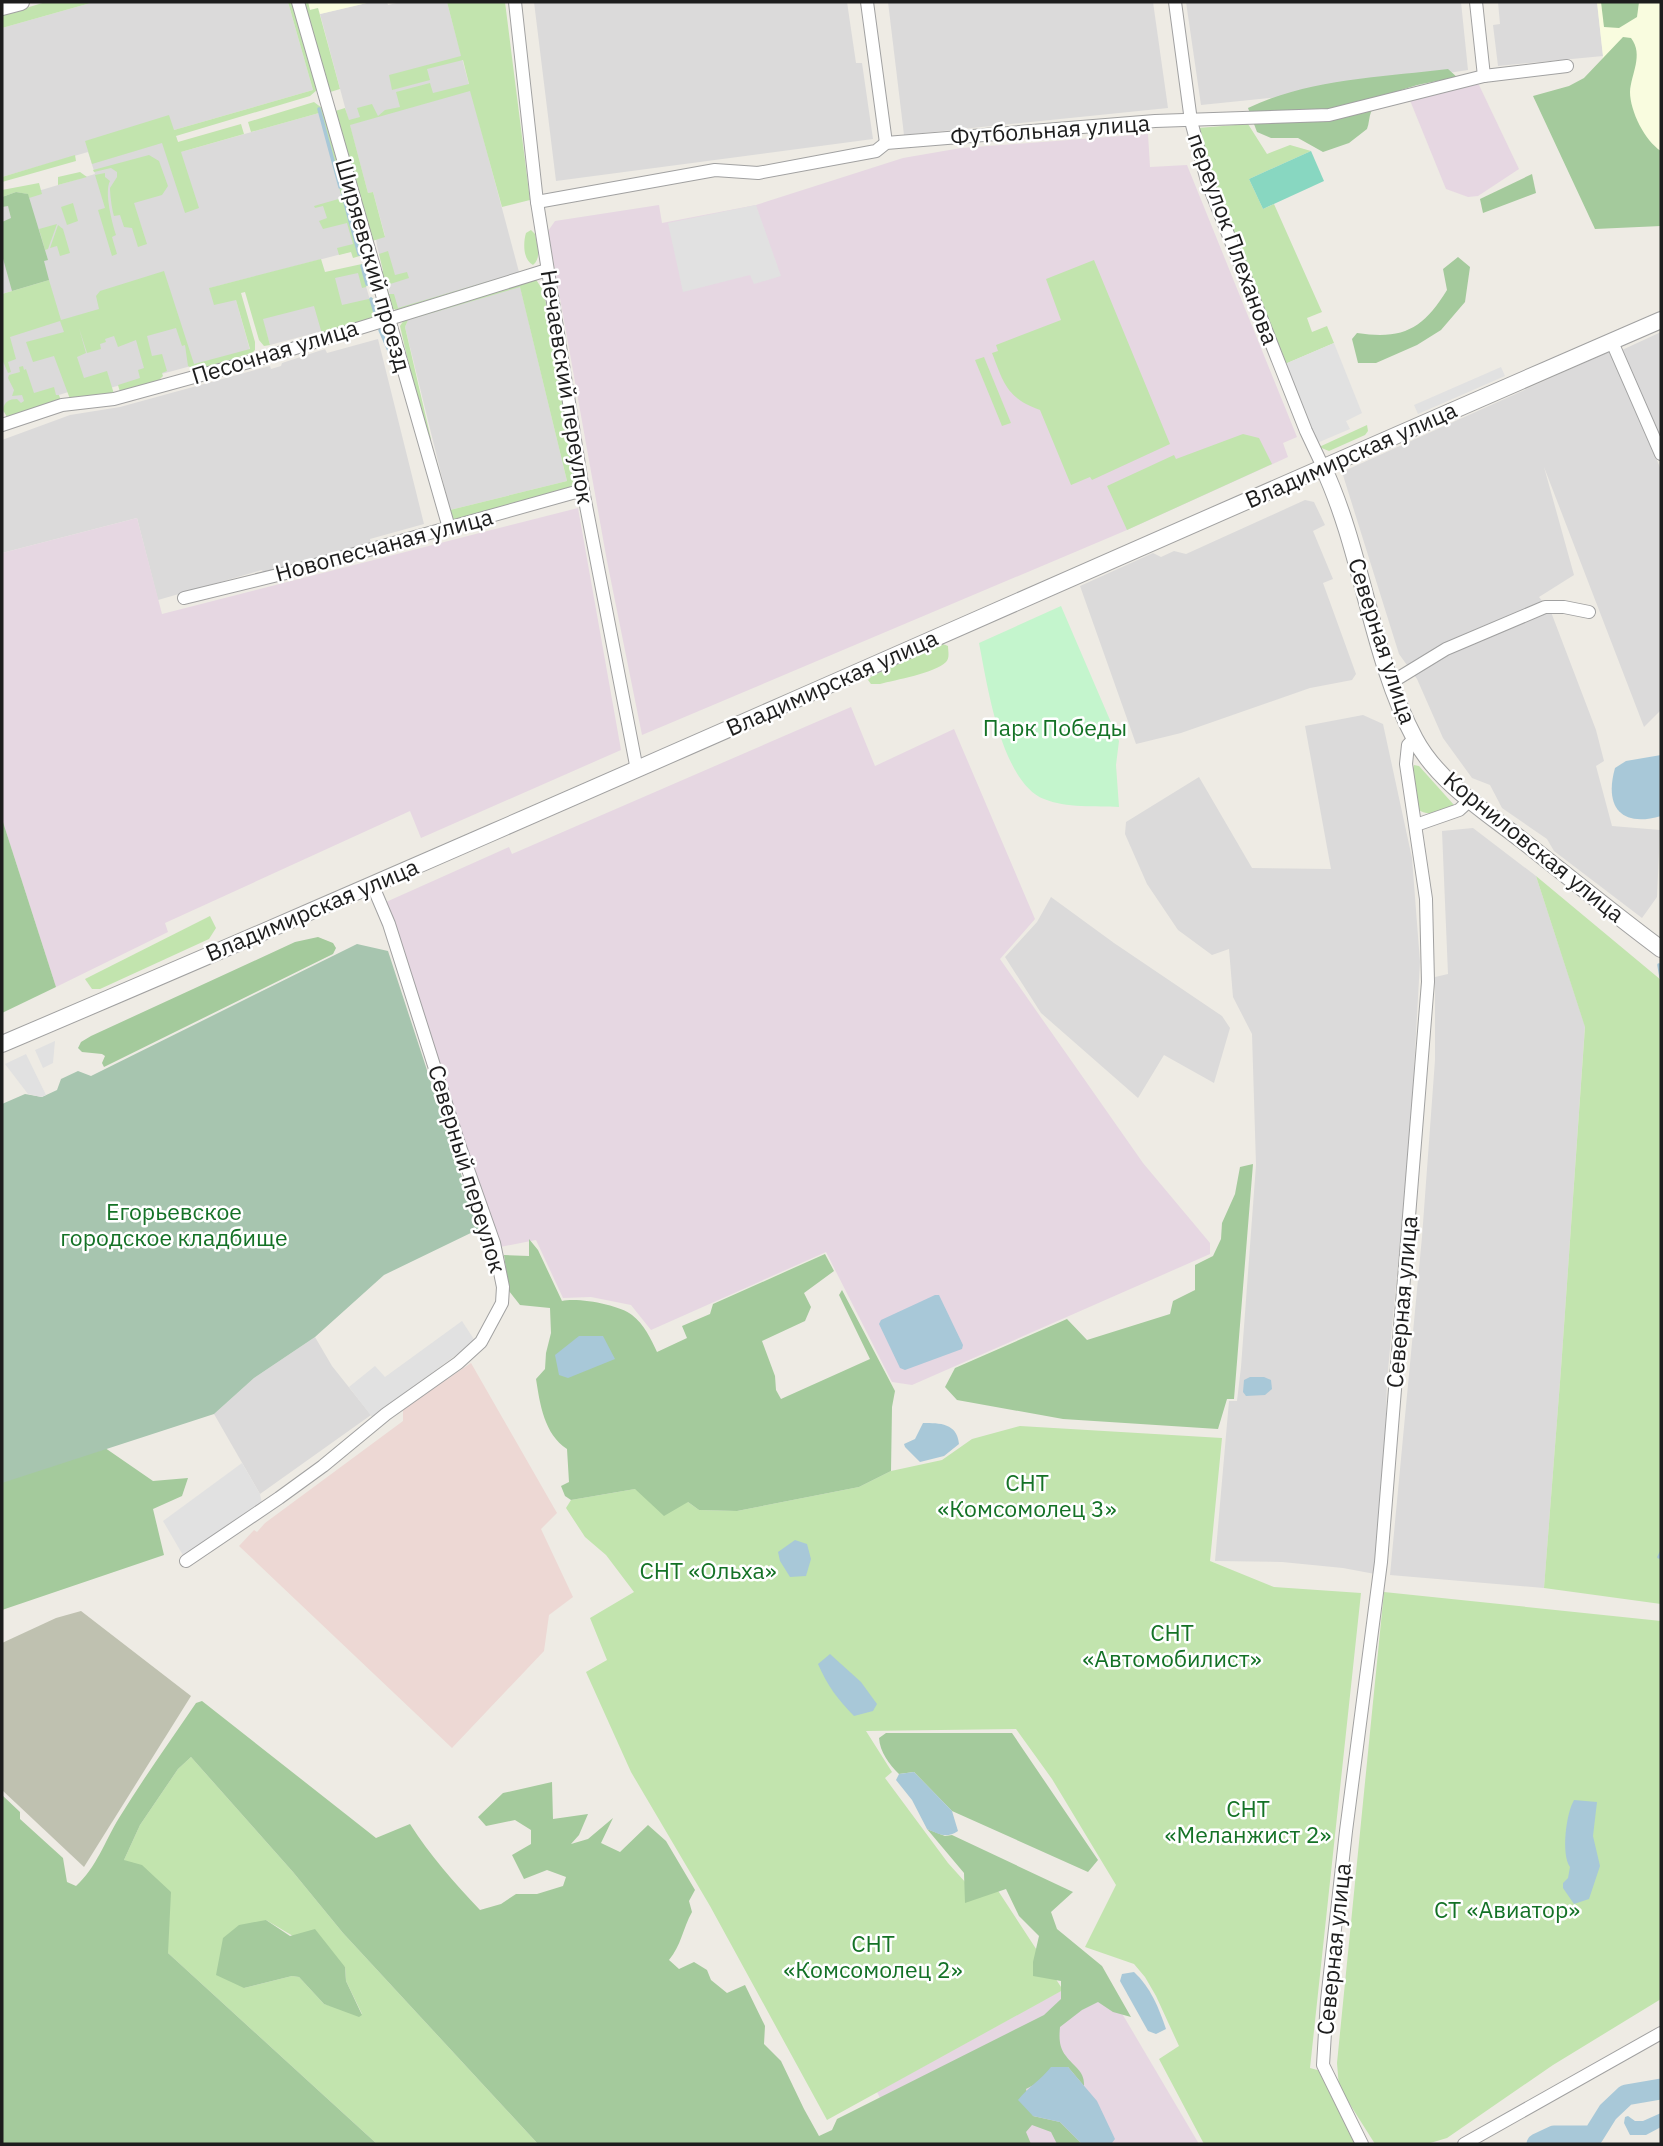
<svg xmlns="http://www.w3.org/2000/svg" width="1663" height="2146" viewBox="0 0 1663 2146" font-family="'IBM Plex Sans',sans-serif">
<rect width="100%" height="100%" fill="#eeebe4"/>
<g fill="#dbdada">
<path d="M94,2h194l25,88 -139,40 7,22 138,-39 38,137 -147,38 26,12 14,50 -166,45 -3,-7 -79,25v-73l47,-60 -47,14v-97l26,-3 67,-20 -7,-22 -86,25v-149z"/>
<path d="M371,2h16l1,3 13,-3h46l72,270 -122,37 -7,-14 -13,-49 -1,-7 9,-3 -12,-44 -5,1 -48,-179z"/>
<path d="M534,2h313l9,61h6l11,76 -317,42z"/>
<path d="M888,2h265l15,106 -264,27z"/>
<path d="M1186,2h275l7,68 -159,24 -108,11z"/>
<path d="M1498,2h99l6,54 -105,10 -5,-41 7,-1z"/>
<path d="M360,266l15,51 -105,28 -15,-50z"/>
<path d="M520,286l47,195 -117,29 -45,-183 3,-7z"/>
<path d="M1661,332v116l-39,-98z"/>
<path d="M378,339l46,185 -54,15 1,5 -49,15 -59,13 -1,-2 -104,30 -21,-82 -135,35v-113l68,-25 50,-8 150,-41 1,3 10,-3 1,-3 43,-14 2,4z"/>
<path d="M1613,350l48,120v240l-17,17 -100,-260 30,108 -35,22 12,15 45,118 8,31 -8,5 16,60 48,4 -3,67 -15,21 -88,-67 -7,-12 -45,-31 -12,-23 -18,-7 -29,-40 -26,-59 -18,-25 -57,-182z"/>
<path d="M1305,500l9,2 11,23 -12,6 20,48 -10,4 33,91 -4,6 -42,8 -129,45 -45,11 -56,-158 73,-33 8,4 13,-6 12,3z"/>
<path d="M1363,715l20,9 29,134 8,104 -9,162 -24,257 -3,98 -9,95 -32,-6 -61,-6 -67,-1 14,-160h8l4,-34 15,-202 -4,-131 -19,-37 -4,-48 -17,6 -34,-25 -31,-46 -22,-50 1,-12 73,-45 53,91 79,1 -26,-143z"/>
<path d="M1473,828l63,48 49,150 -24,343 -17,219 -154,-13 32,-338 13,-177v-83l13,-3 -6,-143z"/>
<path d="M1051,897l63,46 108,73 8,12 -16,55 -50,-28 -26,43 -97,-85 -36,-56 32,-35z"/>
<path d="M315,1337l17,29 39,49 -111,79 -46,-80 40,-36z"/>
</g>
<path fill="#edd8d4" d="M471,1363l86,150 -16,16 32,68 -24,18 -5,36 -92,97 -213,-202 15,-16 3,2 8,-9 138,-102v-12z"/>
<g fill="#e6d7e2">
<path d="M1472,81l7,4 40,84 -41,27 -10,1 -22,-8 -37,-91z"/>
<path d="M1148,134l2,33 37,-2 110,272 -14,6 5,14 -161,73 -485,205 -35,-174 -59,-330 7,-10 104,-16 3,18 94,-18 147,-47 58,-10z"/>
<path d="M578,508l43,242 -200,88 -11,-27 -245,112 3,9 -112,55 -54,-168v-266l135,-35 25,96z"/>
<path d="M851,707l24,59 79,-37 81,190 -35,40 143,204 67,80v11l-298,131 -20,-3 -66,-130 -175,78 -20,-25 -40,-8 -28,1 -27,-58 -36,7 -114,-345 123,-55 3,7z"/>
<path d="M1097,1971l102,173h-296l-26,-52z"/>
</g>
<g fill="#f9fcdf">
<path d="M308,2h63l-51,12 -2,-6 -8,2z"/>
<path d="M1597,2h64v188l-69,-49 11,-85z"/>
</g>
<path fill="#bfc1b0" d="M81,1611l110,85 -107,171 -82,-77v-147l54,-25z"/>
<g fill="#c2e4ae" fill-rule="evenodd">
<path d="M46,2h48l-92,26v-13z"/>
<path d="M288,2h7l22,88 -7,6 -134,40 2,6 63,-18 3,10 -63,18 18,56 -14,5 -23,-70 -70,21 -7,-23 84,-26 5,15 139,-40z"/>
<path d="M303,2h5l2,8 8,-2 22,81 -13,4z"/>
<path d="M447,2h58l25,198 -28,7 -32,-116 -120,34 18,68 5,-1 12,45 -16,5 -37,-130 13,-4 4,12 11,-3 -3,-9 15,-4 6,12 7,-6 15,-3 -4,-15 34,-9 3,10 36,-9 -6,-24 -36,9 3,11 -38,10 -3,-15 72,-19z"/>
<path d="M314,102l8,6 41,147 -10,3 -2,-6 -12,3 -2,-7 16,-4 -6,-21 -24,6 -4,-8 8,-3 -4,-12 -8,2 -1,-2 28,-8 -23,-85 -68,19 -3,-10z"/>
<path d="M1248,124l19,30 23,-9 21,6 -62,28 14,30 11,-5 48,108 -15,6 5,14 15,-6 7,17 -49,21 -72,-182 -15,-54z"/>
<path d="M75,155l1,6 -74,21v-5z"/>
<path d="M149,155l10,6 9,25 -6,9 -28,8 13,41 -9,3 -6,-19 -8,-1 -4,-12 -6,1c-2,-6 -4,-21 -4,-28l7,-11v-5l-6,-4 -17,4 -1,-2z"/>
<path d="M80,172l7,5 -29,8v-8z"/>
<path d="M105,173v4l5,4c-6,11 2,41 6,54l-4,2 5,17 -5,2 -14,-46 7,-2 -10,-33z"/>
<path d="M39,183l3,11 -13,4 -2,-4 -11,-2 -14,5v-7z"/>
<path d="M73,203l5,18 -11,4 -6,-18z"/>
<path d="M57,224l-9,25 -3,1 -6,-21z"/>
<path d="M58,225l5,4 7,24 -10,3 -3,-10 -7,2z"/>
<path d="M531,230l4,4c2,10 7,24 -2,31 -10,-5 -10,-22 -7,-32z"/>
<path d="M388,251l7,24 12,-3 2,6 -22,7 2,9h5l4,14 121,-36 -123,38 -5,-2 -13,-36 5,-1 -4,-17z"/>
<path d="M321,259l4,13 37,-8 6,19 -2,4 -4,1 -4,-15 -23,5 7,27 31,-7 5,18 -56,18 -8,-28 -51,13 7,26 -6,1 -5,-6 -14,-48 -4,1 14,49v8l-3,3 -56,17 -8,-4 -3,-21 -3,1 -6,-18 -29,8 5,20 10,-2 5,17 -5,2 1,3 -6,6 -37,10 -2,-7 22,-7 -2,-8 6,-2 -8,-28 -18,7 -4,-11 -9,3 1,3 -6,2 1,5 -14,4 -8,-25 7,25 -9,4 7,21 23,-7 7,23 -44,5 -16,-43 -21,6 -7,-20 38,-10 -4,-11 -50,16 6,22 -8,3 3,10 -3,1 -6,-14v-65l47,-14 12,40 38,-11 -3,-13 4,-5 64,-20 30,93 56,-15 -14,-49 -22,5 -5,-17z"/>
<path d="M1094,260l76,184 -78,36 -2,-3 -19,8 -31,-75c-33,-12 -36,-26 -48,-57l6,-2 -2,-6 65,-25 -15,-41z"/>
<path d="M535,278l9,14 23,130 7,64 -2,4 -120,30 -20,-60 4,-1 14,51 117,-29 -47,-194 -112,33 -3,7 26,112 -5,1 -26,-114 6,-9z"/>
<path d="M984,357l27,66 -9,3 -27,-66z"/>
<path d="M23,366l1,4 2,-1 8,24 20,-6 2,8h3l2,6 -54,16 -4,-7c1,-8 6,-11 14,-11l4,4 3,-2 -2,-6 -10,1 2,-6 -6,-12 1,-3 11,-3 -1,-5z"/>
<path d="M1367,425l1,6 -3,4 -36,16 -10,-4z"/>
<path d="M1243,434l16,4 13,26 -145,66 -20,-44 67,-31 2,4z"/>
<path d="M943,644l5,2c0,5 2,12 -2,16 -11,11 -51,18 -66,22h-9l-3,-4 4,-4z"/>
<path d="M1414,765l5,1 35,39c-10,6 -27,13 -36,4l-7,-33z"/>
<path d="M1536,876l125,104v624l-117,-16 17,-219 24,-342z"/>
<path d="M210,916l6,12 -7,11 -109,50h-8l-7,-10z"/>
<path d="M1020,1426l202,12 -12,123 64,26 87,6 -51,475 11,3 34,73h-151l-45,-85 20,-13 -23,-50 -11,-19 -11,-13 -49,-17 31,-62 -64,-106 -36,-50 -150,2 26,41 -7,6 63,85 27,30 18,-10 70,107 -236,130 -117,-214 -79,-134 -45,-100 21,-12 -17,-42 44,-26 -28,-37 -21,-18 -19,-29 5,-8 64,-11 53,13 11,8 38,1 122,-24 32,-16 51,-11 30,-21z"/>
<path d="M1384,1592l277,29v378l-108,66 -106,73 -20,6h-52l-36,-57 -2,-24z"/>
<path d="M191,1757l102,115 50,61 195,211h-161l-209,-191 -44,-93 16,-35 38,-56zM266,1920l79,47 1,14 16,33 -38,-10 -25,-27 -7,-1 -48,12z"/>
</g>
<g fill="#a4ca9c">
<path d="M1601,2h38l-2,15 -18,11 -15,-1z"/>
<path d="M1623,37l8,1c13,17 0,36 -1,54 0,19 15,49 31,59v75l-66,3 -62,-133 36,-10 15,-8z"/>
<path d="M1448,69l10,9c-24,3 -75,10 -87,34 -2,5 -2,12 -4,17l-18,14 -26,9 -25,-14h-27l-14,-6 -9,-24c61,-29 134,-31 200,-39z"/>
<path d="M1532,174l4,19 -53,20 -3,-14z"/>
<path d="M16,192l12,2 20,66 -4,1 5,19 -37,11 -10,-36v-33l9,-4 -3,-12 -6,1v-10z"/>
<path d="M1458,257l12,10 -5,35 -24,28 -24,15 -41,18h-18l-6,-24 5,-6c46,7 66,-4 90,-43l-4,-21z"/>
<path d="M2,819l54,168 -54,26z"/>
<path d="M318,937l15,6 3,5 -3,6 -229,113 -2,-4 3,-7 -3,-2 -20,-2 -4,-4 3,-6 10,-6 204,-94z"/>
<path d="M1253,1164l-19,235h-7l-9,30 -155,-10 -106,-19 -12,-13 10,-19 112,-49 20,21 83,-26 3,-13 22,-11v-25l18,-9 8,-17 1,-16 13,-29 5,-27z"/>
<path d="M529,1239l9,11 24,51c16,-4 58,4 70,14 12,9 19,24 25,37l30,-14 -5,-12 28,-12 3,-10 112,-50 9,17 -30,22 7,14 -6,14 -43,20 13,35 1,14 5,9 89,-40 -31,-64 3,-5 53,101 -3,16 -1,64 -32,16 -122,24 -38,-1 -11,-8 -24,14 -29,-27 -64,11 -6,-4 -4,-10 8,-4 -2,-33c-23,-15 -27,-45 -31,-70l9,-10 1,-16 5,-20 -1,-25 -30,-3 -11,-14 -5,-36 25,1z"/>
<path d="M2,1388l64,33 87,60 35,-3 -6,18 -29,13 11,46 -162,55z"/>
<path d="M202,1701l174,137 34,-14c19,30 45,60 70,86l21,-6 15,-10h21l26,-8 3,-9 -19,-7 -23,9 -12,-24 19,-11v-14l-16,-10 -29,6 -8,-9 25,-24 49,-11 1,37 35,-5 -9,21 -8,9 17,-5 25,-21 -12,25 19,9 28,-27 18,16 29,49 -6,11 3,11c-9,16 -11,34 -23,48l10,9 15,-7 13,8 4,10 16,13 18,-8 20,41 -1,18 17,17 23,48 15,27 13,-6 5,-11 207,-104 17,-16v-18l-28,-5v-14l6,-26 -20,-20 -13,-27 -41,14 -1,-30 -37,-44 18,7 7,-1 121,57 -22,20 6,17 45,37 29,51 -18,-5 -15,-10 -16,8 -22,17c-1,11 -1,20 6,29 8,11 19,15 18,30l-16,-19 -42,22 7,27 27,6 22,22h-25l-6,-12 -19,-7 -6,7 5,12h-493l-195,-211 -50,-61 -102,-115 -13,12 -38,56 -16,35 18,5 29,27 -3,61 209,191h-375v-349l18,17v7l43,39 4,24 9,4c20,-18 29,-45 43,-68 24,-39 51,-77 77,-115z"/>
<path d="M886,1733h126l86,127 -10,12 -136,-61 -38,-39 -15,2c-10,-10 -19,-22 -20,-36z"/>
<path d="M266,1920l24,16 25,-7 30,38 1,14 16,34 -3,2 -35,-13 -25,-27 -7,-1 -48,12 -28,-13 7,-37 16,-13z"/>
</g>
<path fill="#a7c5af" d="M357,944l31,7 91,278 -95,46 -69,62 -61,41 -40,36 -212,69v-379l23,-10 17,3 15,-7 4,-11 17,-8 13,5z"/>
<path fill="#c4f5cd" d="M1061,606l58,135 -3,24 3,42c-23,-1 -53,1 -75,-8 -43,-17 -57,-116 -65,-156z"/>
<path fill="#88d7c1" d="M1311,151l13,30 -61,28 -14,-30z"/>
<g fill="#e1e1e1">
<path d="M756,205l25,71 -27,8 -4,-9 -67,17 -15,-69z"/>
<path d="M1334,343l28,70 -16,8 4,8 -33,14 -32,-79z"/>
<path d="M1501,367l4,9 -87,38 -4,-9z"/>
<path d="M55,1041l-2,22 -10,5 -8,-18z"/>
<path d="M26,1054l20,41 -5,2 -13,-3 -23,-30z"/>
<path d="M462,1321l13,20 -103,76 -23,-30 26,-21 10,11z"/>
<path d="M242,1463l18,31 2,10 -78,53 -21,-36z"/>
</g>
<g fill="#a8c8d8">
<path d="M1661,755v61c-40,12 -57,-9 -46,-48l11,-7z"/>
<path d="M935,1295h4l24,50 -1,4 -57,21 -5,-2 -21,-44 2,-4z"/>
<path d="M579,1336h24l12,23 -47,19 -9,-3 -4,-20z"/>
<path d="M1250,1377h14l7,3 1,9 -7,6 -19,1 -3,-4 1,-12z"/>
<path d="M923,1423c17,0 34,0 36,21l-15,12 -24,6 -15,-15 -1,-3 11,-5z"/>
<path d="M795,1540l12,4 4,15 -5,17 -16,1 -10,-16 -2,-9z"/>
<path d="M830,1654l31,28 16,22 -4,7 -19,5c-16,-16 -27,-31 -36,-52z"/>
<path d="M914,1772l38,39 6,20c-12,8 -19,3 -31,-2l-15,-29 -16,-20 3,-6z"/>
<path d="M1574,1800l23,2 -4,34 7,30 -11,33 -15,5 -11,-16v-5l5,-5 2,-11c-9,-13 -4,-53 4,-67z"/>
<path d="M1134,1972c17,16 24,34 32,57l-10,5 -8,-3 -28,-50 2,-7z"/>
<path d="M1051,2067h17l29,34 18,38 -3,4 -30,1 -22,-22 -27,-6 -15,-16c10,-13 23,-20 33,-33z"/>
<path d="M1661,2113v14l-15,8h-16l-6,-12 1,-6 3,-1 7,5h8z"/>
</g>
<g fill="none" stroke-linecap="round" stroke-linejoin="round">
<g stroke="#a8c8d8" stroke-width="3.5">
<path d="M319,109l21,78"/>
<path d="M343,195l16,59"/>
<path d="M362,266l5,18"/>
<path d="M371,299l5,17"/>
<path d="M380,330l11,25"/>
<path d="M1659,965l2,12"/>
<path d="M1659,1557l2,-4"/>
</g>
<path stroke="#a8c8d8" stroke-width="21" d="M1537,2144l17,-8h39l15,-24 18,-17 35,-6"/>
<defs>
<g id="minor">
<path d="M298,2l151,526"/>
<path d="M515,2l22,200 46,288 54,280"/>
<path d="M867,2l19,141"/>
<path d="M1175,2l16,119 16,60 99,250 17,36"/>
<path d="M1476,2l8,74"/>
<path d="M537,202l178,-32 43,3 118,-22 10,-8 269,-22 174,-6 155,-39 83,-10"/>
<path d="M1612,342l49,112"/>
<path d="M2,425l60,-20 52,-6 149,-41 284,-88"/>
<path d="M184,598l106,-26 293,-82"/>
<path d="M1392,682l54,-33 99,-42h19l25,5"/>
<path d="M1416,825l43,-15 11,-10"/>
<path d="M186,1561l93,-63 44,-32 63,-52 72,-51 23,-21 21,-39 1,-16 -9,-44 -35,-99 -70,-220 -17,-40"/>
<path d="M1362,2144l-39,-79 4,-65 19,-169 35,-269 47,-580 -2,-83 -20,-135 2,-19 7,-7"/>
<path d="M1464,2144l197,-111"/>
</g>
<g id="tertiary">
<path d="M2,7l19,-5"/>
<path d="M1323,467c40,85 48,190 92,272 23,43 70,72 108,102 46,36 91,73 138,108"/>
<path d="M2,1044c555,-236 1105,-484 1659,-724"/>
</g>
</defs>
<use href="#minor" stroke="#a1a1a1" stroke-width="14"/>
<use href="#tertiary" stroke="#a1a1a1" stroke-width="18"/>
<use href="#minor" stroke="#fff" stroke-width="12"/>
<use href="#tertiary" stroke="#fff" stroke-width="16"/>
</g>
<g text-anchor="middle" stroke-width="5" stroke-linejoin="round" paint-order="stroke">
<g font-size="23" fill="#1d1d1d" stroke="#fff">
<text transform="translate(1050 130) rotate(-4)" y="8">Футбольная улица</text>
<text transform="translate(1233 239) rotate(70)" y="8">переулок Плеханова</text>
<text transform="translate(373 265) rotate(74)" y="8">Ширяевский проезд</text>
<text transform="translate(275 352) rotate(-17)" y="8">Песочная улица</text>
<text transform="translate(567 387) rotate(81)" y="8">Нечаевский переулок</text>
<text transform="translate(1351 455) rotate(-24)" y="8">Владимирская улица</text>
<text transform="translate(384 545) rotate(-15)" y="8">Новопесчаная улица</text>
<text transform="translate(1382 641) rotate(72)" y="8">Северная улица</text>
<text transform="translate(832 683) rotate(-24)" y="8">Владимирская улица</text>
<text transform="translate(1534 847) rotate(39)" y="8">Корниловская улица</text>
<text transform="translate(312 910) rotate(-23)" y="8">Владимирская улица</text>
<text transform="translate(467 1169) rotate(73)" y="8">Северный переулок</text>
<text transform="translate(1402 1302) rotate(-85)" y="8">Северная улица</text>
<text transform="translate(1334 1949) rotate(-84)" y="8">Северная улица</text>
</g>
<g font-size="23" fill="#147226" stroke="#fff">
<text x="1055" y="736">Парк Победы</text>
<text x="174" y="1220">Егорьевское<tspan x="174" dy="26">городское кладбище</tspan></text>
<text x="1027" y="1491">СНТ<tspan x="1027" dy="26">«Комсомолец 3»</tspan></text>
<text x="708" y="1579">СНТ «Ольха»</text>
<text x="1172" y="1641">СНТ<tspan x="1172" dy="26">«Автомобилист»</tspan></text>
<text x="1248" y="1817">СНТ<tspan x="1248" dy="26">«Меланжист 2»</tspan></text>
<text x="1507" y="1918">СТ «Авиатор»</text>
<text x="873" y="1952">СНТ<tspan x="873" dy="26">«Комсомолец 2»</tspan></text>
</g>
</g>
<rect width="1663" height="2146" fill="none" stroke="#1d1d1d" stroke-width="7"/>
</svg>
